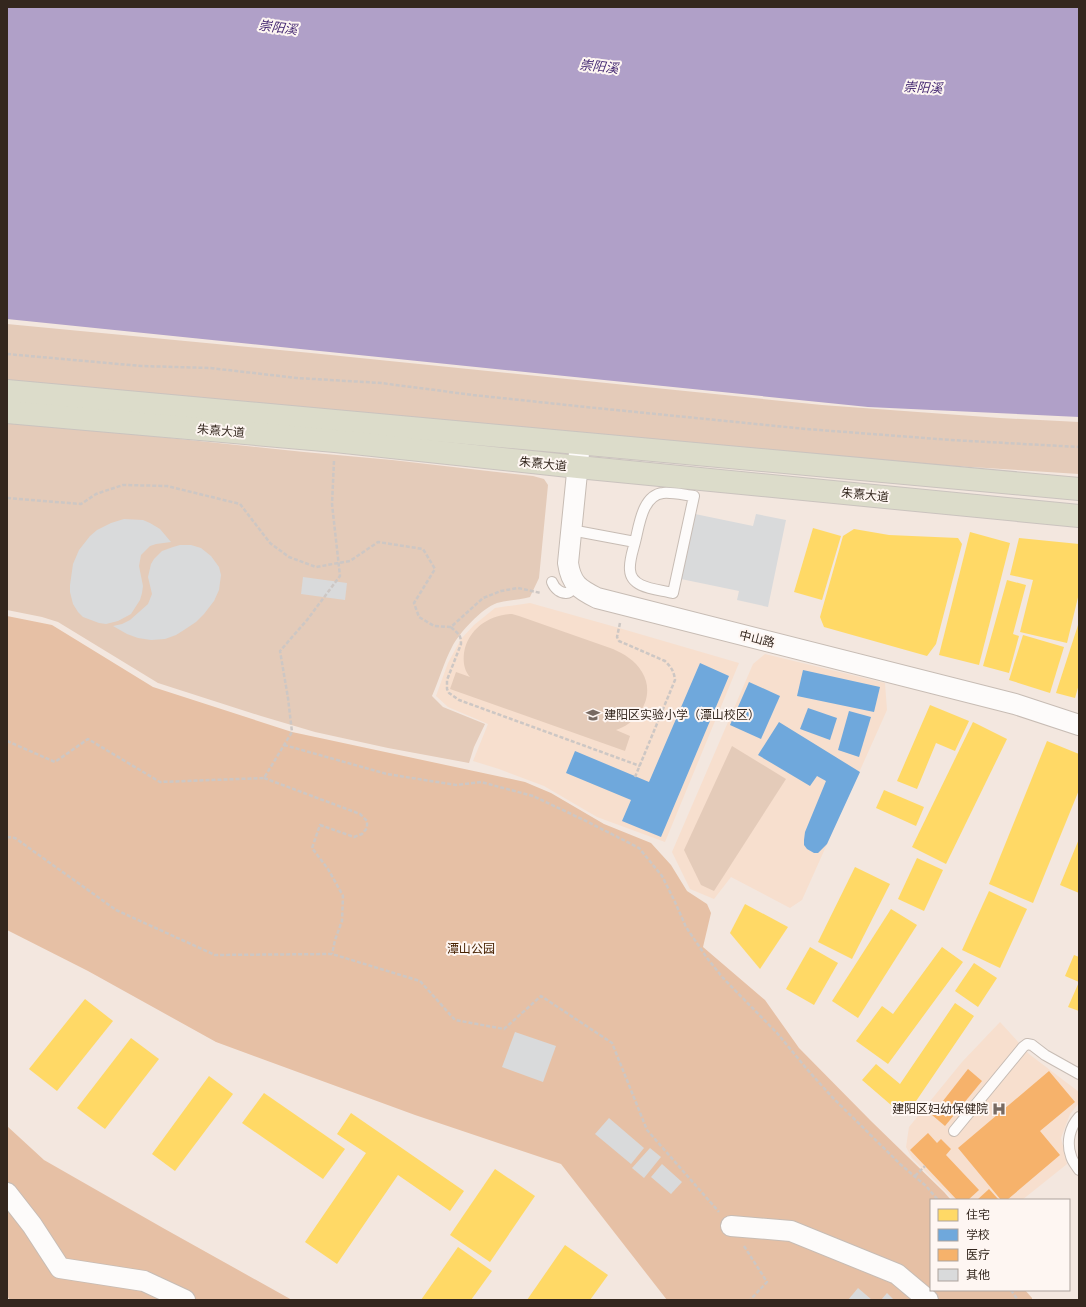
<svg xmlns="http://www.w3.org/2000/svg" width="1086" height="1307" viewBox="0 0 1086 1307" font-family="Cabin,'Noto Sans SC',sans-serif">
<rect width="100%" height="100%" fill="#f3e7df"/>
<g fill="#f7dfce">
<path d="M530,603l89,25 120,35 -74,179 -68,-25 -53,-31 -45,-17 -26,-8 15,-37 -40,-17 -12,-11 12,-33 13,-24 13,-14 21,-17z"/>
<path d="M765,654l120,29 2,27 -85,190 -12,8 -59,-31 -17,22 -24,-10 -18,-37 81,-188z"/>
<path d="M1000,1022l29,32 50,38v11l-9,11 -9,24 6,26 -45,36h-68l-42,-42 -6,-11 3,-20 53,-65z"/>
</g>
<g fill="#e4cbb9">
<path d="M7,324l304,29 511,52 178,13 79,4v52l-299,-19 -773,-74z"/>
<path d="M7,421l297,31 88,8 141,16 11,3 4,6 -9,93 -9,19c-10,3 -22,3 -33,6 -15,5 -38,30 -45,44 -8,15 -13,33 -20,49l11,11 42,17 -11,23 -5,16 -81,-15 -73,-16 -54,-16 -103,-33 -100,-61 -16,-5 -35,-7z"/>
<path d="M512,614l7,2 94,33c11,5 22,11 29,23 14,23 -2,50 -26,58l14,6 -5,15 -175,-62 6,-17 14,5c-6,-7 -7,-15 -6,-24 4,-24 25,-38 48,-39z"/>
<path d="M732,746l54,33 -72,112 -13,-6 -17,-35z"/>
</g>
<g fill="#e6c0a5">
<path d="M7,616l45,9 101,62 139,45 233,50 26,11 53,31 47,19 20,22 16,26 20,13 4,9 -8,34 62,53 34,48 72,73 73,71 7,8h-20v90h94l7,8v2h-365l-106,-136 -146,-49 -199,-73 -128,-71 -81,-41z"/>
<path d="M7,1126l37,34 119,68 129,72h-282l-3,-4z"/>
</g>
<path fill="#b0a0c8" d="M7,7h1072v410l-211,-10 -861,-88z"/>
<g fill="#ffd966">
<path d="M813,528l28,8 -19,64 -28,-8z"/>
<path d="M854,529l35,6 69,3 4,6 -26,100 -9,12 -103,-29 -4,-10 23,-81z"/>
<path d="M970,532l40,11 -31,122 -40,-10z"/>
<path d="M1019,538l60,6v49l-12,50 -47,-11 13,-52 -23,-5z"/>
<path d="M1007,580l19,5 -13,49 6,2 -10,37 -26,-7z"/>
<path d="M1079,622v62l-4,14 -19,-5z"/>
<path d="M1023,635l41,12 -14,46 -41,-13z"/>
<path d="M930,705l39,16 -14,30 -19,-8 -19,46 -20,-8z"/>
<path d="M973,722l34,17 -61,125 -34,-17z"/>
<path d="M1047,741l32,13v36l-46,113 -44,-19z"/>
<path d="M884,790l40,17 -8,19 -40,-18z"/>
<path d="M1079,839v54l-19,-8z"/>
<path d="M917,858l26,12 -19,41 -26,-12z"/>
<path d="M855,867l35,17 -38,75 -34,-17z"/>
<path d="M989,891l38,18 -27,59 -38,-18z"/>
<path d="M745,904l43,23 -28,42 -30,-36z"/>
<path d="M891,909l26,16 -59,93 -26,-17z"/>
<path d="M810,947l28,16 -24,42 -28,-16z"/>
<path d="M942,947l21,15 -75,102 -32,-23 26,-35 11,8z"/>
<path d="M1074,955l5,2v54l-11,-4 11,-25 -14,-6z"/>
<path d="M974,963l23,15 -19,29 -23,-16z"/>
<path d="M85,999l28,22 -56,70 -28,-22z"/>
<path d="M955,1003l19,13 -62,91 -14,4 -36,-31 14,-16 24,20z"/>
<path d="M131,1038l28,21 -54,70 -28,-21z"/>
<path d="M209,1076l24,18 -58,77 -23,-17z"/>
<path d="M264,1093l81,56 -22,30 -81,-56z"/>
<path d="M351,1113l113,78 -14,20 -52,-36 -61,89 -32,-22 61,-89 -29,-19z"/>
<path d="M495,1169l40,27 -45,66 -40,-27z"/>
<path d="M565,1245l43,30 -18,25h-63z"/>
<path d="M458,1247l34,24 -21,29h-50z"/>
</g>
<g fill="#6fa8dc">
<path d="M700,663l29,13 -68,161 -39,-16 9,-21 -65,-27 9,-22 74,31z"/>
<path d="M803,670l77,17 -6,25 -77,-16z"/>
<path d="M749,682l31,14 -19,43 -31,-14z"/>
<path d="M808,708l29,10 -7,22 -30,-11z"/>
<path d="M849,711l22,6 -12,40 -21,-7z"/>
<path d="M779,722l81,50 -33,72 -9,9h-4l-7,-4 -3,-4v-5l1,-8 21,-51 -9,-5 -7,10 -52,-31z"/>
</g>
<g fill="#f6b26b">
<path d="M968,1069l14,12 -37,45 -13,-11z"/>
<path d="M1049,1071l26,31 -35,29 20,24 -53,45h-6l-43,-52z"/>
<path d="M928,1133l9,10 4,-4 10,10 -5,6 33,35 -11,10h-11l-47,-50z"/>
<path d="M989,1189l10,11h-22z"/>
</g>
<g fill="#d9dadb">
<path d="M695,514l58,12 3,-12 30,6 -18,87 -31,-7 2,-9 -58,-12z"/>
<path d="M124,519l19,1 7,3 10,6 11,13 -15,2 -6,2 -9,9 -2,11 4,20 -1,7 -2,7 -9,14 -13,7 -12,3 -7,-1 -16,-6 -5,-5 -5,-8 -3,-12v-7l3,-21 6,-14 11,-14 7,-6 14,-7z"/>
<path d="M180,545h11l10,3 10,8 8,11 2,8 -2,15 -5,11 -10,13 -8,8 -12,8 -8,5 -11,4 -14,1 -13,-2 -11,-4 -14,-8 9,-2 8,-4 18,-16 4,-10 -4,-17 3,-13 3,-5 8,-8 11,-4z"/>
<path d="M303,577l44,6 -2,17 -44,-6z"/>
<path d="M515,1032l41,14 -13,36 -41,-15z"/>
<path d="M609,1118l35,30 -13,16 -36,-30z"/>
<path d="M650,1148l11,9 -17,21 -12,-10z"/>
<path d="M662,1164l20,18 -11,12 -20,-17z"/>
<path d="M858,1288l14,12h-24z"/>
<path d="M887,1293l7,7h-13z"/>
</g>
<g fill="none" stroke-linecap="round" stroke-linejoin="round">
<defs>
<g id="service">
<path d="M571,530l64,12c-2,8 -6,19 -5,28 1,19 28,19 43,23l21,-97c-9,-1 -23,-4 -31,-3 -21,2 -24,34 -28,49"/>
<path d="M552,582c6,15 25,15 19,-2"/>
<path d="M1079,1117c-9,10 -13,25 -8,39 1,5 5,9 8,14"/>
<path d="M954,1131l69,-84 4,-3 5,1 13,10 34,19"/>
</g>
<g id="minor">
<path d="M580,443l-12,120c3,21 11,26 29,35l418,106 64,21"/>
<path d="M7,1193l25,32 28,43 84,13 41,19"/>
<path d="M731,1226l60,5 106,43 31,26"/>
</g>
<g id="trunk">
<path d="M7,391l1072,98"/>
<path d="M7,412l328,29 243,26 501,49"/>
</g>
</defs>
<use href="#service" stroke="#c7bcb4" stroke-width="12"/>
<use href="#minor" stroke="#c7bcb4" stroke-width="22"/>
<use href="#trunk" stroke="#cac3be" stroke-width="24"/>
<g stroke="#cdc7c4" stroke-width="2.5" stroke-dasharray="4 2" stroke-linecap="butt">
<path d="M7,354l134,12 69,2 87,10 84,5 92,12 113,12 220,22 145,11 128,7"/>
<path d="M7,498l74,6 15,-10 27,-9 44,1 73,18 30,39 19,14 27,10 34,-6 28,-19 45,7 12,20 -21,34 5,14 15,9 17,1 32,-29 18,-7 17,-3 23,5"/>
<path d="M620,623l-3,14 2,4 46,20c6,6 9,10 10,19l-40,97"/>
<path d="M451,627c7,7 10,7 10,17l-14,36v9l2,4 10,7 181,66"/>
<path d="M7,741l48,21 33,-23 72,43 104,-4 28,-46 -4,-34 -8,-47 27,-31 33,-44 -8,-72 2,-43"/>
<path d="M284,745l103,29 69,11 25,-3 52,14 53,25 53,27 23,28 13,26 11,25 21,31 16,20 54,55 29,35 26,29 68,67 26,22 12,14"/>
<path d="M264,778l96,36 7,7v7l-5,6 -8,3 -34,-12 -8,23 16,21 15,27 -1,25 -7,19 -3,14"/>
<path d="M7,837l8,1 101,72 99,45 117,-1 88,27 35,39 49,9 37,-33 71,47 35,87 72,82"/>
<path d="M915,1176l10,-10"/>
<path d="M744,1246l23,36 -17,18"/>
<path d="M1011,1290l7,10"/>
</g>
<use href="#service" stroke="#fdfbfa" stroke-width="10"/>
<use href="#minor" stroke="#fdfbfa" stroke-width="20"/>
<use href="#trunk" stroke="#dcdcca" stroke-width="22"/>
</g>
<defs>
<symbol id="school-bare" viewBox="-9 -9 18 18"><path d="M0-5L7-2L0 1L-7-2ZM-4 1L0 2.5L4 1V4Q0 6-4 4Z" fill="#776a62" stroke="#fef6f2" stroke-width="2.5" paint-order="stroke"/></symbol>
<symbol id="hospital-bare" viewBox="-9 -9 18 18"><path d="M-5-5h3v3.5h4V-5h3V5h-3V1.5h-4V5h-3Z" fill="#776a62" stroke="#fef6f2" stroke-width="2.5" paint-order="stroke"/></symbol>
</defs>
<g fill-rule="evenodd">
<use href="#school-bare" x="583" y="705" width="20" height="20"/>
<use href="#hospital-bare" x="989" y="1099" width="20" height="20"/>
</g>
<g text-anchor="middle" stroke-width="4" stroke-linejoin="round" paint-order="stroke">
<g font-size="12" fill="#34271e" stroke="#fef6f2">
<text transform="translate(221 431) rotate(5)" y="4">朱熹大道</text>
<text transform="translate(543 464) rotate(6)" y="4">朱熹大道</text>
<text transform="translate(865 495) rotate(6)" y="4">朱熹大道</text>
<text transform="translate(757 639) rotate(14)" y="4">中山路</text>
</g>
<g font-size="12" fill="#34271e" stroke="#fef6f2" text-anchor="start">
<text x="604" y="719">建阳区实验小学（潭山校区）</text>
<text x="988" y="1113" text-anchor="end">建阳区妇幼保健院</text>
</g>
<g font-size="12" fill="#462100" stroke="#fef6f2">
<text x="471" y="953">潭山公园</text>
</g>
<g font-size="13" font-style="italic" fill="#462a73" stroke="#fef6f2">
<text transform="translate(278 27) rotate(7)" y="5">崇阳溪</text>
<text transform="translate(599 66) rotate(6)" y="5">崇阳溪</text>
<text transform="translate(923 87) rotate(3)" y="5">崇阳溪</text>
</g>
</g>
<rect width="1086" height="1307" fill="none" stroke="#34271e" stroke-width="16"/>
<rect x="930" y="1199" width="140" height="92" fill="#fef6f2" stroke="#ada39d"/>
<rect x="938" y="1209" width="20" height="12" fill="#ffd966" stroke="#ada39d"/>
<text x="966" y="1219" font-size="12" fill="#34271e">住宅</text>
<rect x="938" y="1229" width="20" height="12" fill="#6fa8dc" stroke="#ada39d"/>
<text x="966" y="1239" font-size="12" fill="#34271e">学校</text>
<rect x="938" y="1249" width="20" height="12" fill="#f6b26b" stroke="#ada39d"/>
<text x="966" y="1259" font-size="12" fill="#34271e">医疗</text>
<rect x="938" y="1269" width="20" height="12" fill="#d9dadb" stroke="#ada39d"/>
<text x="966" y="1279" font-size="12" fill="#34271e">其他</text>
</svg>
